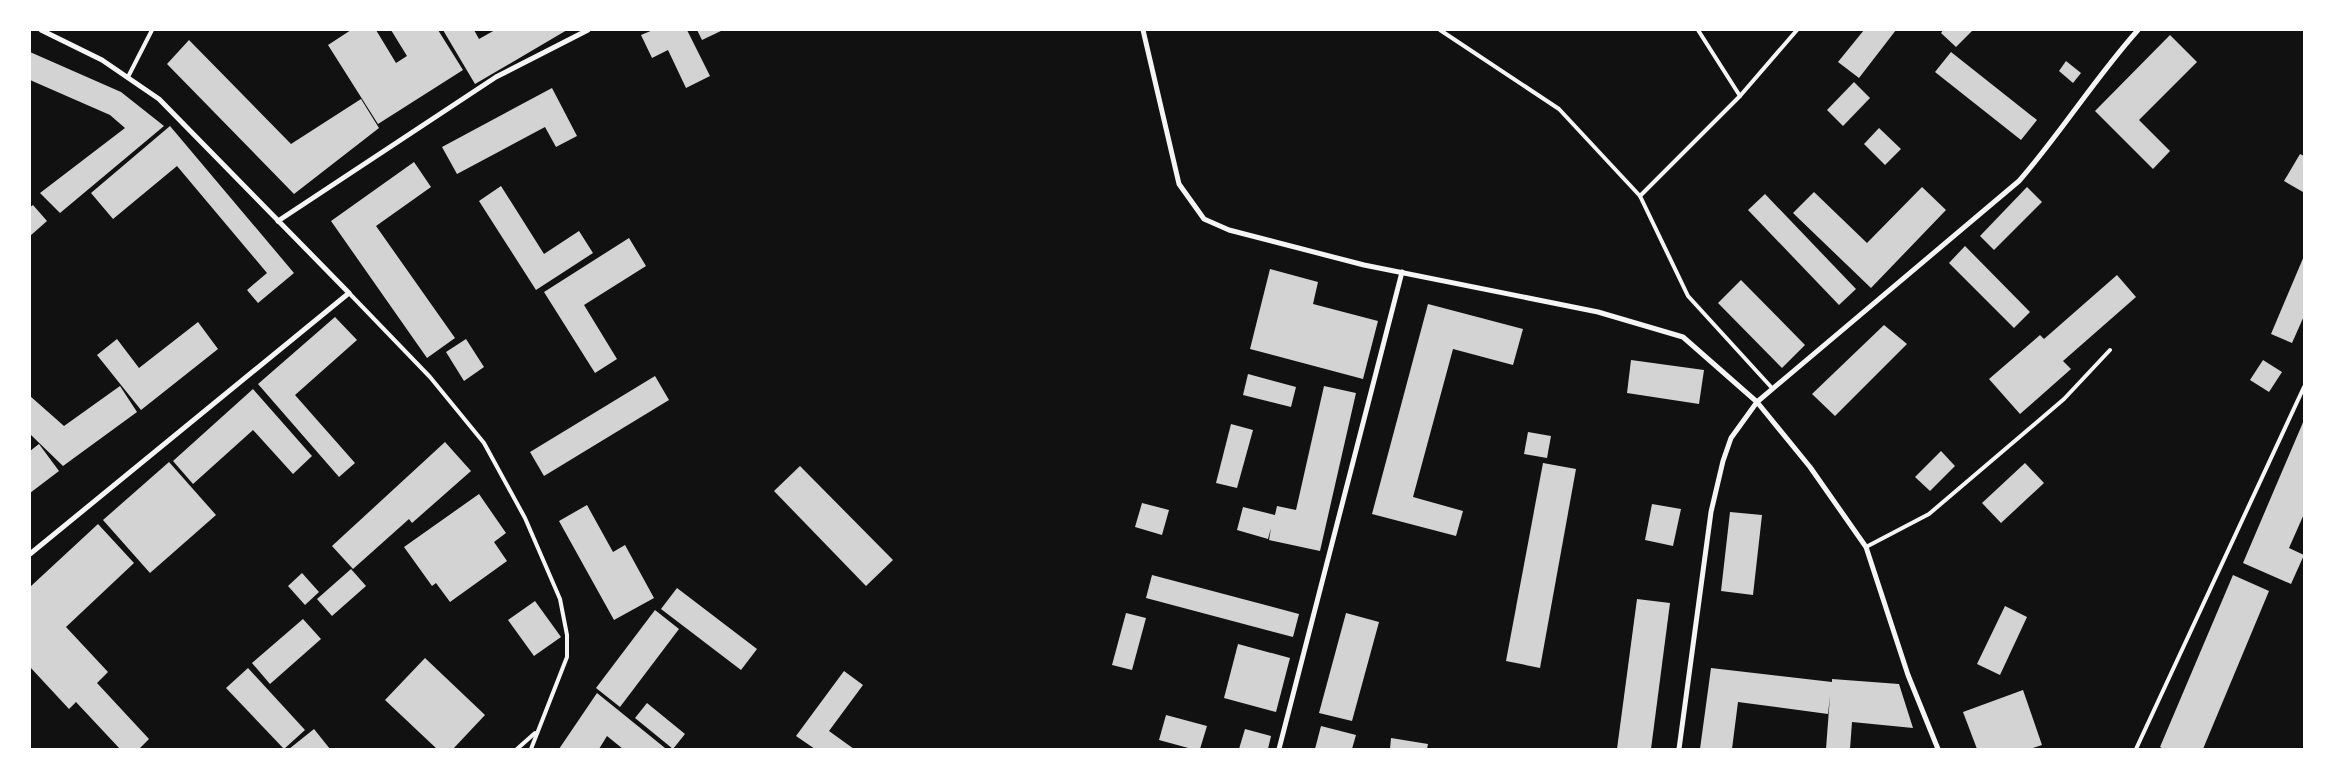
<svg xmlns="http://www.w3.org/2000/svg" width="2334" height="779" viewBox="0 0 2334 779" font-family="Commissioner,sans-serif">
<rect width="100%" height="100%" fill="#111"/>
<g fill="#d3d3d3">
<path d="M351,30h25l20,33 11,-7 -16,-26h47l25,40 -85,54 -50,-79z"/>
<path d="M443,30h31l5,9 16,-9h72l-92,54z"/>
<path d="M653,30h34l23,46 -24,12 -18,-38 -16,8 -11,-23z"/>
<path d="M697,30h26l-21,10z"/>
<path d="M1864,30h32l-37,48 -21,-16z"/>
<path d="M1943,30h30l-17,17 -15,-14z"/>
<path d="M2170,35l27,27 -58,58 31,31 -17,18 -58,-58z"/>
<path d="M189,40l102,104 70,-45 18,29 -85,66 -127,-130z"/>
<path d="M30,52l91,40 43,34 -104,87 -20,-20 85,-65 -15,-13 -80,-35z"/>
<path d="M1951,52l86,68 -16,20 -86,-68z"/>
<path d="M2066,61l15,12 -8,10 -14,-12z"/>
<path d="M1854,82l16,16 -27,28 -16,-16z"/>
<path d="M552,88l25,48 -21,11 -11,-20 -88,47 -15,-27z"/>
<path d="M170,126l124,147 -36,30 -11,-13 20,-17 -90,-107 -64,53 -22,-26z"/>
<path d="M1879,128l22,21 -16,16 -21,-21z"/>
<path d="M2300,154l4,2 -1,36 -19,-11z"/>
<path d="M414,162l17,25 -55,39 79,112 -28,20 -96,-137z"/>
<path d="M501,186l43,68 35,-23 14,22 -57,37 -57,-89z"/>
<path d="M1922,187l24,23 -75,78 -78,-75 21,-21 53,51z"/>
<path d="M2027,187l15,15 -48,48 -14,-14z"/>
<path d="M1765,194l91,95 -17,16 -91,-95z"/>
<path d="M33,205l14,16 -17,15v-29z"/>
<path d="M629,238l17,28 -62,39 33,54 -22,14 -51,-81z"/>
<path d="M1965,246l65,66 -16,16 -65,-65z"/>
<path d="M2304,256v60l-12,27 -21,-9z"/>
<path d="M1270,269l48,13 -5,22 65,17 -15,58 -113,-30z"/>
<path d="M2117,275l19,22 -73,64 8,8 -51,45 -31,-35 51,-44 4,4z"/>
<path d="M1741,280l64,65 -23,23 -64,-65z"/>
<path d="M1428,304l95,25 -10,36 -60,-16 -40,148 50,14 -7,25 -84,-22z"/>
<path d="M335,317l22,23 -62,55 60,68 -16,14 -81,-93z"/>
<path d="M198,322l20,27 -77,61 -44,-55 20,-16 22,29z"/>
<path d="M1884,325l23,19 -72,72 -23,-22z"/>
<path d="M466,339l18,28 -20,14 -18,-29z"/>
<path d="M1631,360l73,10 -5,34 -72,-11z"/>
<path d="M2263,360l19,12 -13,20 -19,-12z"/>
<path d="M1248,374l48,13 -5,20 -48,-12z"/>
<path d="M655,376l14,24 -125,76 -14,-24z"/>
<path d="M120,386l17,26 -74,54 -33,-32v-38l34,30z"/>
<path d="M1324,386l32,7 -36,158 -51,-11 2,-12 -3,11 -31,-9 6,-23 32,8 2,-9 19,4z"/>
<path d="M253,389l59,67 -19,18 -40,-44 -60,54 -20,-23z"/>
<path d="M2304,420v94l-15,34 15,7 -13,29 -48,-21z"/>
<path d="M1231,424l22,6 -16,58 -21,-5z"/>
<path d="M1528,432l23,4 -4,22 -23,-4z"/>
<path d="M445,442l26,29 -59,52 -3,-4 -56,50 -21,-23z"/>
<path d="M39,444l20,27 -29,22v-42z"/>
<path d="M1941,451l14,15 -25,25 -15,-14z"/>
<path d="M169,462l47,53 -66,58 -47,-53z"/>
<path d="M1543,463l33,6 -36,199 -34,-7z"/>
<path d="M2025,463l19,20 -43,40 -19,-20z"/>
<path d="M800,466l93,94 -27,26 -92,-95z"/>
<path d="M479,494l27,39 -12,9 13,19 -57,41 -14,-19 -4,3 -28,-39z"/>
<path d="M1142,503l27,7 -7,25 -27,-8z"/>
<path d="M1652,504l29,5 -8,37 -28,-6z"/>
<path d="M587,505l26,47 12,-7 29,53 -40,22 -55,-99z"/>
<path d="M1730,512l32,3 -9,80 -32,-4z"/>
<path d="M98,524l36,39 -68,64 42,45 -11,11 52,56 -10,10h-19l-44,-47 -7,7 -39,-42v-80z"/>
<path d="M351,569l15,17 -34,30 -15,-17z"/>
<path d="M302,573l17,19 -14,13 -17,-19z"/>
<path d="M1152,575l147,39 -6,23 -147,-39z"/>
<path d="M2233,575l36,16 -66,158h-39l-4,-2z"/>
<path d="M677,588l80,61 -16,21 -80,-61z"/>
<path d="M1637,599l33,4 -19,146h-34z"/>
<path d="M535,601l26,36 -27,19 -26,-36z"/>
<path d="M2005,606l22,11 -27,58 -23,-11z"/>
<path d="M655,610l24,19 -59,78 -24,-19z"/>
<path d="M1126,613l20,5 -14,52 -20,-5z"/>
<path d="M1346,613l33,9 -27,99 -33,-8z"/>
<path d="M303,619l18,20 -51,45 -18,-21z"/>
<path d="M1238,644l52,14 -14,54 -52,-14z"/>
<path d="M425,658l60,57 -32,34h-16l-52,-49z"/>
<path d="M248,668l57,62 -21,19 -58,-61z"/>
<path d="M1711,668l121,14v-3l67,5 14,44 -61,-6 -2,27h-24l4,-53 -2,18 -90,-12 -6,47h-32z"/>
<path d="M844,671l19,14 -34,46 25,18h-39l-19,-13z"/>
<path d="M2023,690l19,55 -12,4h-53l-14,-37z"/>
<path d="M597,693l68,55 -1,1h-41l-16,-13 -8,13h-40z"/>
<path d="M647,703l38,31 -12,15 -38,-31z"/>
<path d="M1166,715l41,11 -7,23h-8l-33,-9z"/>
<path d="M1321,726l35,9 -4,14h-37z"/>
<path d="M314,729l16,20h-41z"/>
<path d="M1245,729l26,7 -3,13h-29z"/>
<path d="M1391,738l37,6 -1,5h-37z"/>
</g>
<g fill="none" stroke-linecap="round" stroke-linejoin="round">
<g stroke="#f5f5f5" stroke-width="4">
<path d="M1440,30l119,79 81,87 48,100 84,92"/>
<path d="M1698,30l42,66"/>
<path d="M128,77l24,-47"/>
<path d="M1640,196l100,-100 57,-66"/>
<path d="M349,293l81,84 54,66 41,75 35,81 7,36v22l-36,92"/>
<path d="M1866,547l63,-33 135,-115 46,-49"/>
<path d="M517,749l18,-16"/>
<path d="M2136,749l168,-362"/>
</g>
<g stroke="#f5f5f5" stroke-width="5">
<path d="M1143,30l36,154 25,35 25,11 135,35 234,47 85,25 74,65 53,65 56,80 42,128 30,74"/>
<path d="M278,221l218,-144 92,-47"/>
<path d="M30,554l319,-261 -190,-194 -57,-39 -61,-30"/>
<path d="M1279,749l123,-477"/>
<path d="M1679,749l32,-237 12,-51 8,-23 26,-36 262,-221c42,-48 76,-103 119,-151"/>
</g>
</g>
<rect width="2334" height="779" fill="none" stroke="#ffffff" stroke-width="62"/>
</svg>
